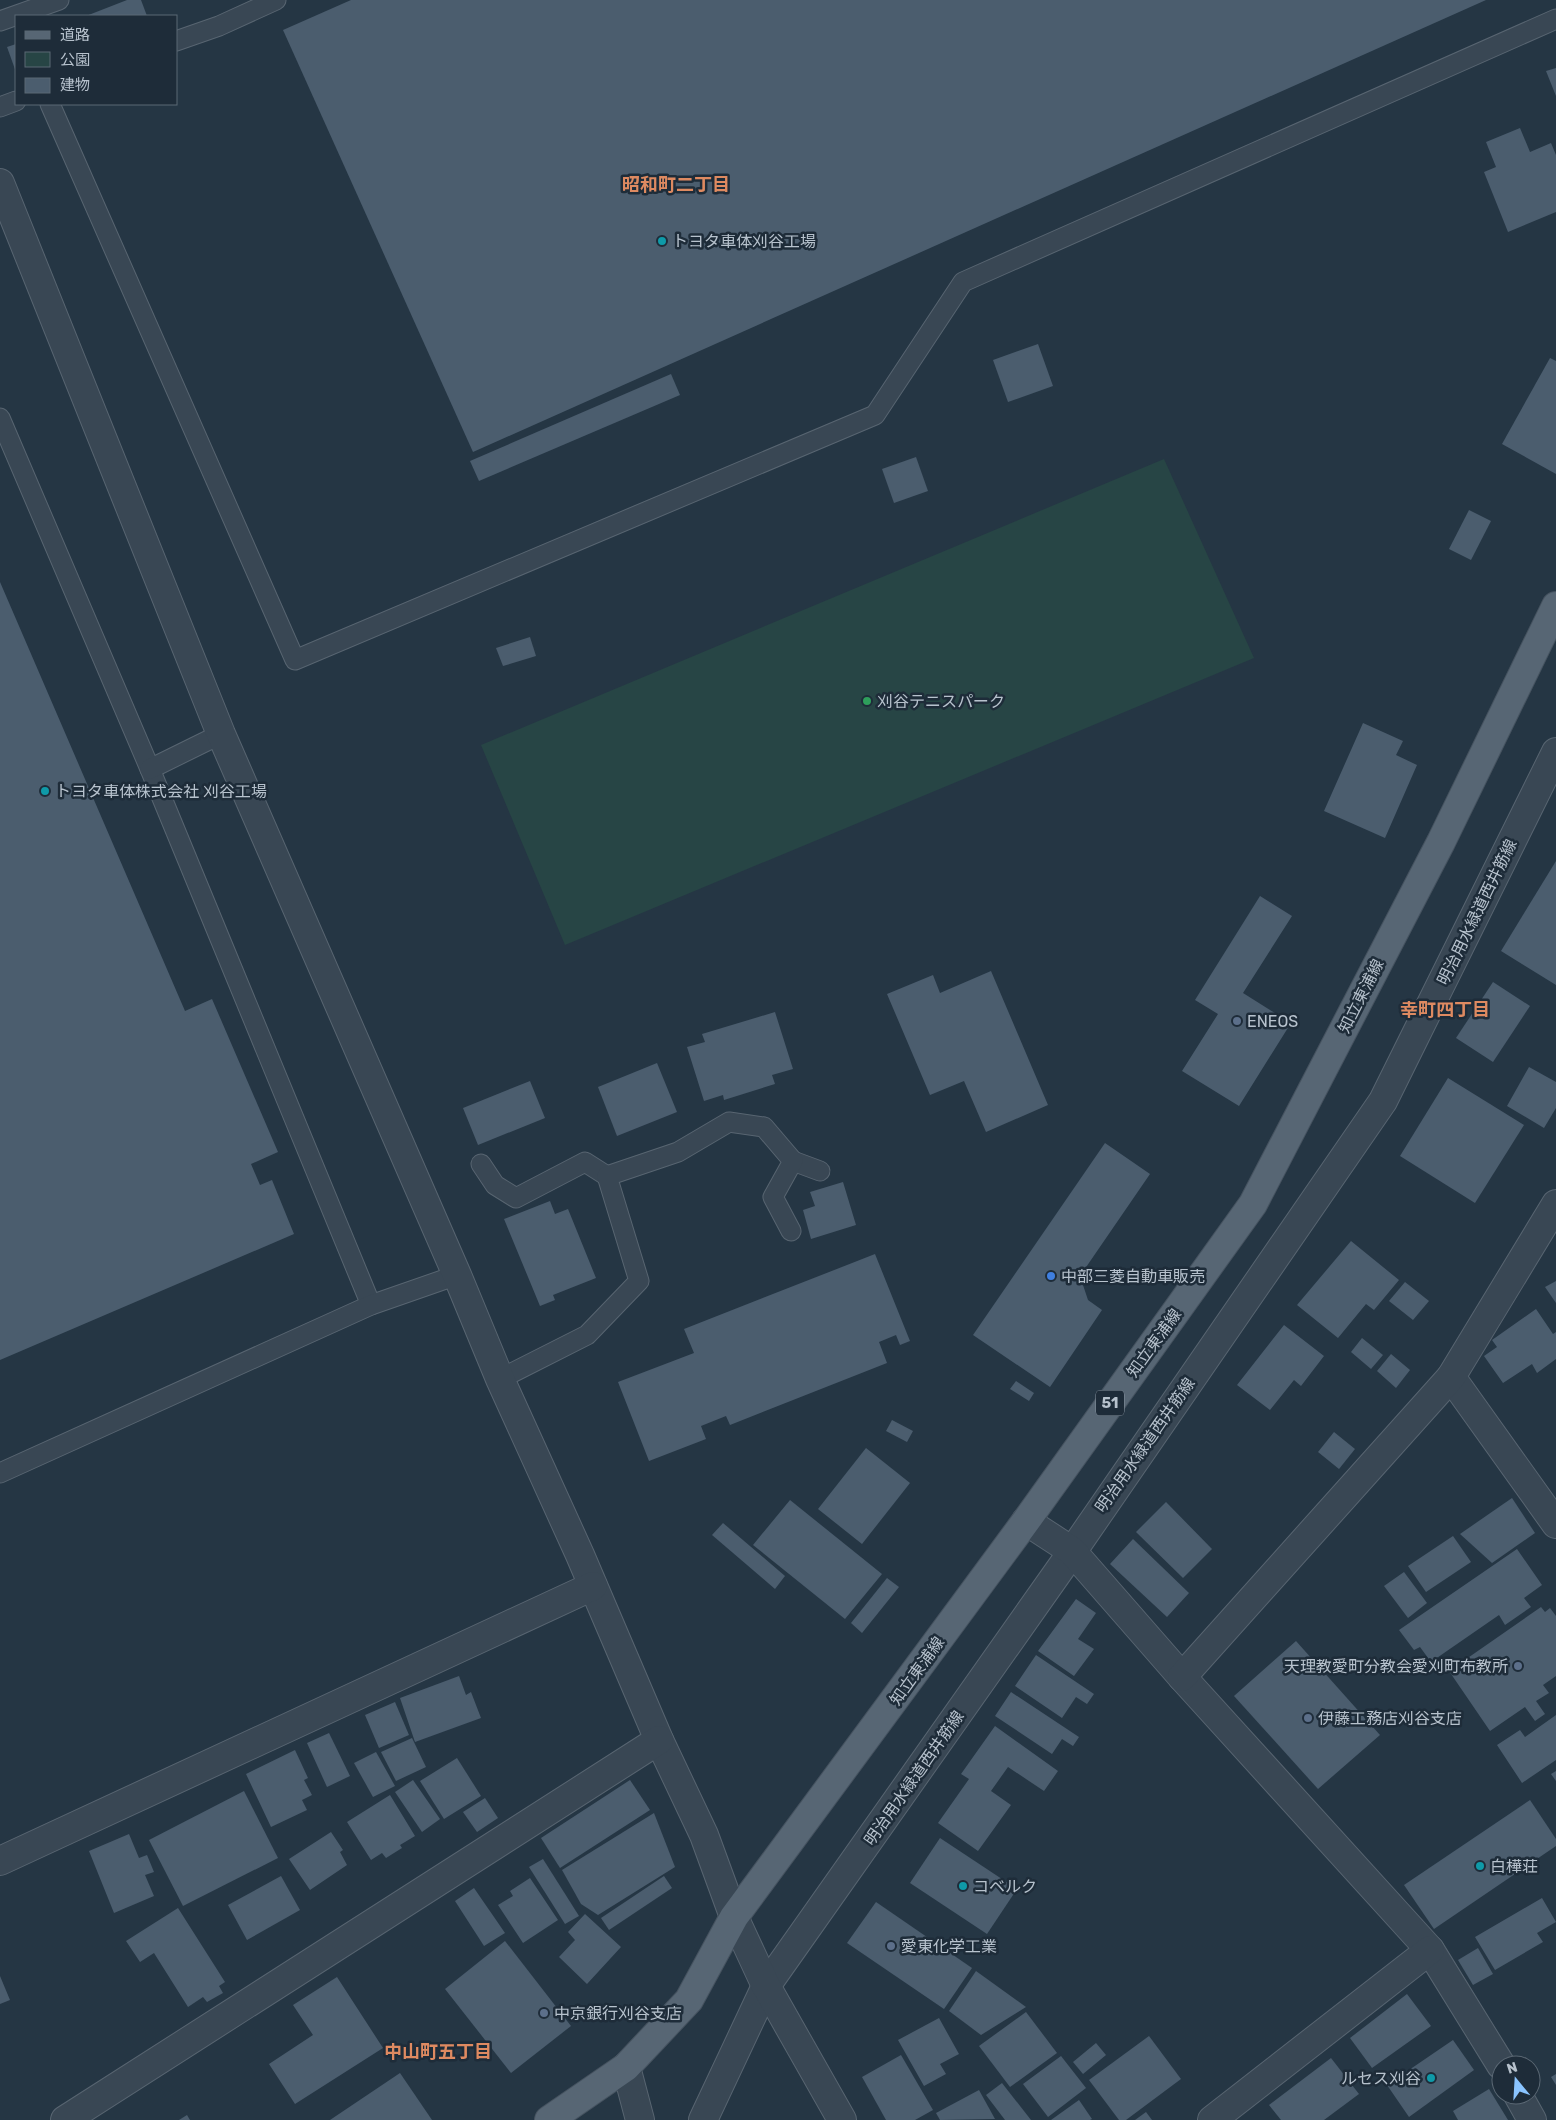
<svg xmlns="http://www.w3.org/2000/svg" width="1556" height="2120" viewBox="0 0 1556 2120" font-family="Rubik,'Noto Sans JP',sans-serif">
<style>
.green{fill:#274545}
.building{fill:#4b5d6e}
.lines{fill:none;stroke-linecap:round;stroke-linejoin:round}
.service-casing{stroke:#586571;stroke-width:21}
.pedestrian-casing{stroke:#586571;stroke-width:30}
.minor-casing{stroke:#586571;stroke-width:30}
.tertiary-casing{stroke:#586571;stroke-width:30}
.primary-casing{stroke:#465360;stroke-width:30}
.service{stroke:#394754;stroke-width:19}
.pedestrian{stroke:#394754;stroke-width:28}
.minor{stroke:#394754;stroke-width:28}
.tertiary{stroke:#394754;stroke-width:28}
.primary{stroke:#576674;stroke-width:28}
.culture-dot{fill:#0f9aa8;stroke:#1e2c39;stroke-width:2}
.leisure-dot{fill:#2e9e5b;stroke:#1e2c39;stroke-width:2}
.service-dot{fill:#5c6f8a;stroke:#1e2c39;stroke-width:2}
.shop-dot{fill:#3f7fe0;stroke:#1e2c39;stroke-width:2}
.labels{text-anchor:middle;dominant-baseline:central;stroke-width:5;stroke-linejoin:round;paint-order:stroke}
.shield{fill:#1e2c39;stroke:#8995a1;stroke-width:1}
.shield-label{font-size:15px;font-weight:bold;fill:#b7c2cd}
.poi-label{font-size:16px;fill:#b7c2cd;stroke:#1e2c39;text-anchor:start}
.street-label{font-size:16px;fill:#b7c2cd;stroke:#1e2c39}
.neighbourhood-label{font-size:18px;font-weight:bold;fill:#de8a61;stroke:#1e2c39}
</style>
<rect width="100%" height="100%" fill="#253644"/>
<polygon class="green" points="1164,459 1254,658 565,945 481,745"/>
<g class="building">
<polygon points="127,0 141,0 147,16 86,16"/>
<polygon points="351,0 1486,0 473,452 283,30"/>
<polygon points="16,44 16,72 7,47"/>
<polygon points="1556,68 1556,96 1546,71"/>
<polygon points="1520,128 1530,152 1551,143 1556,155 1556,212 1508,232 1484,172 1496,167 1486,142"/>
<polygon points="1038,344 1053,386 1008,402 993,360"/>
<polygon points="1550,358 1556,361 1556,474 1502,444"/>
<polygon points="671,374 680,395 479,481 470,461"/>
<polygon points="916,457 928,491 894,503 882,469"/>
<polygon points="1469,510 1491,521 1471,560 1449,549"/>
<polygon points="0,582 185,1011 212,999 278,1152 251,1164 260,1185 272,1180 294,1234 0,1360"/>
<polygon points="530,637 536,656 503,666 496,648"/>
<polygon points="1363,723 1403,741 1396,755 1417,765 1385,838 1324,811"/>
<polygon points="1556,861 1556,985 1501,951"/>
<polygon points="1260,896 1292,916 1243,993 1291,1023 1239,1106 1182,1071 1218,1014 1195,1000"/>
<polygon points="991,971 1048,1105 986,1132 964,1081 930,1095 887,994 933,975 940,993"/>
<polygon points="1493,982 1530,1006 1493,1062 1456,1038"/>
<polygon points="775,1012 793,1069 772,1075 775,1084 724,1100 723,1095 704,1101 687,1047 705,1042 702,1034"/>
<polygon points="657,1063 677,1112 617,1136 598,1087"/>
<polygon points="1529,1067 1556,1082 1556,1108 1544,1128 1507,1106"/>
<polygon points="1448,1078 1524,1125 1475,1203 1400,1156"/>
<polygon points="530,1081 545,1118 478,1145 463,1108"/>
<polygon points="1105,1143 1150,1174 1080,1276 1088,1300 1102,1310 1050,1387 973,1335"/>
<polygon points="843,1182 856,1225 811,1239 803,1210 815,1206 810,1192"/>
<polygon points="550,1201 555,1214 568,1209 596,1278 553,1295 555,1300 540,1306 504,1219"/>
<polygon points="1351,1241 1399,1280 1374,1310 1366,1304 1338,1338 1297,1305"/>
<polygon points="875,1254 910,1341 900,1345 896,1335 879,1342 887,1363 730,1425 726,1416 701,1426 706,1439 649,1461 618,1382 694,1353 684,1329"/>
<polygon points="1556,1281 1556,1303 1545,1287"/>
<polygon points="1405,1282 1429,1301 1413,1320 1389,1301"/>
<polygon points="1536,1309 1553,1334 1556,1332 1556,1359 1537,1373 1532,1364 1503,1383 1484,1356 1497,1347 1492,1340"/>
<polygon points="1284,1325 1324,1356 1301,1386 1294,1380 1270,1410 1237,1385"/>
<polygon points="1362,1338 1383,1355 1371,1369 1351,1352"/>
<polygon points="1391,1354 1410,1370 1396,1388 1377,1371"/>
<polygon points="1016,1381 1034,1393 1029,1401 1010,1389"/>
<polygon points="892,1420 913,1431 907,1442 886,1431"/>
<polygon points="1334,1432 1355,1449 1339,1469 1318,1452"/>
<polygon points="866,1448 910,1483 862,1544 818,1509"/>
<polygon points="1512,1498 1535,1533 1492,1563 1460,1534"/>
<polygon points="790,1500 882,1574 845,1619 753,1545"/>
<polygon points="1166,1502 1212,1549 1183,1578 1136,1532"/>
<polygon points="723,1523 785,1576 775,1589 712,1535"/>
<polygon points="1453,1536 1471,1562 1426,1592 1408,1566"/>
<polygon points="1133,1539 1189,1593 1167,1617 1110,1564"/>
<polygon points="1517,1549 1542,1585 1524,1598 1531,1607 1505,1625 1499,1615 1431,1662 1420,1647 1414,1650 1399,1630"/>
<polygon points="1404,1572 1427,1603 1408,1618 1384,1586"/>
<polygon points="887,1578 899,1587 862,1633 851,1623"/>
<polygon points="1076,1599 1096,1613 1078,1639 1094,1649 1074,1676 1038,1651"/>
<polygon points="1541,1607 1545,1612 1550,1608 1556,1616 1556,1676 1543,1685 1549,1693 1536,1701 1545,1714 1535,1721 1525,1707 1490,1731 1449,1671"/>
<polygon points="1296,1641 1380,1735 1318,1789 1234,1696"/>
<polygon points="1036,1655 1094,1694 1087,1704 1076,1697 1062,1718 1015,1686"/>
<polygon points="459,1676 466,1695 471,1692 481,1718 415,1742 400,1698"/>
<polygon points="1011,1692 1079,1737 1073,1746 1062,1739 1052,1754 995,1716"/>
<polygon points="395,1702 409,1735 379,1748 365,1715"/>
<polygon points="1556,1715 1556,1760 1522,1783 1497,1745 1520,1730 1525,1737"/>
<polygon points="995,1726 1058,1771 1044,1791 1008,1767 991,1791 1011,1805 978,1851 938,1823 969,1779 961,1774"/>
<polygon points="329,1733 350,1776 327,1787 307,1743"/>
<polygon points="412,1738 426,1767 396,1781 381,1752"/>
<polygon points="295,1750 308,1778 304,1780 312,1795 302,1800 307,1810 271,1827 246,1774"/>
<polygon points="376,1752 395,1786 373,1797 354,1763"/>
<polygon points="457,1758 481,1796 444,1819 420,1781"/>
<polygon points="1556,1771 1556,1781 1551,1774"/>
<polygon points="413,1780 440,1819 422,1832 395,1792"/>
<polygon points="630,1780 650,1810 560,1868 541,1838"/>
<polygon points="244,1791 278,1858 183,1906 149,1840"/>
<polygon points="390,1795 415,1836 400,1845 402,1848 386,1858 382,1853 371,1860 347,1822"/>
<polygon points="485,1798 498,1818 477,1832 463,1812"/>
<polygon points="1530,1800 1556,1839 1556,1846 1434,1929 1404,1885"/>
<polygon points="654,1813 675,1867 598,1915 581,1904 562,1870"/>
<polygon points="331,1832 343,1850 340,1852 347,1865 310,1890 289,1859"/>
<polygon points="129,1834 139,1858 147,1855 154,1872 145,1875 154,1896 114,1913 89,1851"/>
<polygon points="940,1838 1017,1889 987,1934 910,1883"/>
<polygon points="543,1859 579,1916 565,1924 529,1867"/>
<polygon points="281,1876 300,1910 247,1940 228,1905"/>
<polygon points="664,1876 672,1888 609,1930 601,1918"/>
<polygon points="530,1878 558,1920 523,1943 498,1905 513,1896 510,1891"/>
<polygon points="474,1888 505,1933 484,1946 455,1901"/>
<polygon points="1542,1898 1556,1922 1537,1933 1543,1942 1495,1970 1475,1937"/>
<polygon points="876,1902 972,1968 944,2009 847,1943"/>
<polygon points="178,1908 225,1982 219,1986 223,1993 207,2002 203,1997 188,2007 154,1953 140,1962 126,1941"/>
<polygon points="585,1914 621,1947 587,1984 559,1957 575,1940 568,1932"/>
<polygon points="505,1941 571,2026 511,2073 445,1989"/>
<polygon points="1478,1948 1493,1974 1473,1985 1458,1960"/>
<polygon points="976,1971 1026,2007 981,2035 949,2011"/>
<polygon points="0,1976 10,2000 0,2004"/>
<polygon points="337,1977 383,2048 295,2104 269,2064 313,2035 293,2005"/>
<polygon points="1407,1994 1431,2026 1372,2068 1350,2038"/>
<polygon points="1026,2012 1057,2053 1010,2087 979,2046"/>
<polygon points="939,2018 959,2054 940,2064 946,2074 924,2086 898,2040"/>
<polygon points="1149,2036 1181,2079 1126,2120 1119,2120 1089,2080"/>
<polygon points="1453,2040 1474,2070 1409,2117 1387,2085"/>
<polygon points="1096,2043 1106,2055 1083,2074 1073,2062"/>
<polygon points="901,2055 933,2110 915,2120 886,2120 862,2077"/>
<polygon points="1061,2056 1086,2088 1048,2117 1023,2084"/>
<polygon points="1331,2058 1359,2094 1324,2120 1281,2120 1269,2105"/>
<polygon points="400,2073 432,2120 330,2120"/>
<polygon points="1556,2074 1556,2085 1551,2077"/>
<polygon points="1002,2083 1031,2120 1005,2120 986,2095"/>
<polygon points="1489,2089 1508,2120 1458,2120 1453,2111"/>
<polygon points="979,2090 995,2119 940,2120 936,2113"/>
<polygon points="1079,2100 1092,2119 1090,2120 1051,2120"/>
<polygon points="1146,2112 1152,2120 1135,2120"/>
<polygon points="187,2115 190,2120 179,2120"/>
</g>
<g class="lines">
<defs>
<g id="service">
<polyline points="0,21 59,0"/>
<polyline points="176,41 219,26 276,0"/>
<polyline points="50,104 295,660 875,415 963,282 1556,19"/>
<polyline points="0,107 16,101"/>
<polyline points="0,418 150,769 371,1305"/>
<polyline points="150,769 221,734"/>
<polyline points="793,1161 820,1171"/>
<polyline points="481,1164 495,1185 516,1198 585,1162 607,1176"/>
<polyline points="500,1379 587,1335 639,1281 607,1176 678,1152 729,1122 764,1127 793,1161 773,1197 791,1231"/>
<polyline points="0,1473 371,1305 457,1275"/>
</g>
<polyline id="pedestrian" points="703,2120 766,1986 1063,1565 1383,1101 1556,752"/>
<g id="minor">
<polyline points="0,183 221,734 457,1275 500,1379 580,1555 659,1740 704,1835 734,1917 766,1986 842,2120"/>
<polyline points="1451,1377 1556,1524"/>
<polyline points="1026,1521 1072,1551 1182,1677 1430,1950 1501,2065"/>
<polyline points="1182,1677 1451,1377 1556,1204"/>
<polyline points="0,1861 593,1586"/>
<polyline points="1518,2095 1532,2120"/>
<polyline points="65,2120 659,1740"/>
<polyline points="1212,2120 1430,1950"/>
</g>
<polyline id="tertiary" points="626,2067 640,2120"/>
<polyline id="primary" points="549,2120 626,2067 689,2000 734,1917 1026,1521 1253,1204 1441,842 1556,606"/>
</defs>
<use href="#service" class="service-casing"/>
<use href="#pedestrian" class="pedestrian-casing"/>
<use href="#minor" class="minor-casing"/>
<use href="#tertiary" class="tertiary-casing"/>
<use href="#primary" class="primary-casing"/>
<use href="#service" class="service"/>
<use href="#pedestrian" class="pedestrian"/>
<use href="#minor" class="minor"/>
<use href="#tertiary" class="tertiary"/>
<use href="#primary" class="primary"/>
</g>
<g class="culture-dot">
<circle cx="662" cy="241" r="5"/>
<circle cx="45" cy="791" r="5"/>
<circle cx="1480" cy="1866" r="5"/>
<circle cx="963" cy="1886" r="5"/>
<circle cx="1431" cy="2078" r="5"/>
</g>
<circle class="leisure-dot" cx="867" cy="701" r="5"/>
<g class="service-dot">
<circle cx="1237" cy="1021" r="5"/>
<circle cx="1518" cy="1666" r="5"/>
<circle cx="1308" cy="1718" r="5"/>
<circle cx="891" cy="1946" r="5"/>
<circle cx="544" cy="2013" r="5"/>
</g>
<circle class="shop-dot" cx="1051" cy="1276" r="5"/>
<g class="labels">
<rect class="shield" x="1096" y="1390.5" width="28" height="25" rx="4"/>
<g class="shield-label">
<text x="1110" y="1403">51</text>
</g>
<g class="poi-label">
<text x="672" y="241">トヨタ車体刈谷工場</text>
<text x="877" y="701">刈谷テニスパーク</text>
<text x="55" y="791">トヨタ車体株式会社 刈谷工場</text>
<text x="1247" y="1021">ENEOS</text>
<text x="1061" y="1276">中部三菱自動車販売</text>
<text x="1508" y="1666" text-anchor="end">天理教愛町分教会愛刈町布教所</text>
<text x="1318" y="1718">伊藤工務店刈谷支店</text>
<text x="1490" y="1866">白樺荘</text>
<text x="973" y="1886">コベルク</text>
<text x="901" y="1946">愛東化学工業</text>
<text x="554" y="2013">中京銀行刈谷支店</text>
<text x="1421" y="2078" text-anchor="end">ルセス刈谷</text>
</g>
<g class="street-label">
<text transform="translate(1477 912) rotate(-64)">明治用水緑道西井筋線</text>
<text transform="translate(1361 996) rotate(-63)">知立東浦線</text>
<text transform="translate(1154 1343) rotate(-54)">知立東浦線</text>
<text transform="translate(1145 1445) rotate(-55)">明治用水緑道西井筋線</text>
<text transform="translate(917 1671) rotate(-54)">知立東浦線</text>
<text transform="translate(914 1778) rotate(-55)">明治用水緑道西井筋線</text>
</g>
<g class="neighbourhood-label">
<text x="676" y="185">昭和町二丁目</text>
<text x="1445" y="1010">幸町四丁目</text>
<text x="438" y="2052">中山町五丁目</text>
</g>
</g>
<rect x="15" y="15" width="162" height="90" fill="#1e2c39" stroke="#5b6874"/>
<rect x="25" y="31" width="25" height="8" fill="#576674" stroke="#5b6874"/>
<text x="60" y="40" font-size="15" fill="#b7c2cd">道路</text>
<rect x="25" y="52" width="25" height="15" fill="#274545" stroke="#5b6874"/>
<text x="60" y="65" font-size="15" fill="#b7c2cd">公園</text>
<rect x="25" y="78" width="25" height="15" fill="#4b5d6e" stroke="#5b6874"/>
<text x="60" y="90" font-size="15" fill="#b7c2cd">建物</text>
<g transform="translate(1516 2080) rotate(342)"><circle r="24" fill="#1e2c39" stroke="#5b6874"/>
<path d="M0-4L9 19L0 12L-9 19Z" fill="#8ac4ff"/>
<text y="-8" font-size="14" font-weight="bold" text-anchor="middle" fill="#b7c2cd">N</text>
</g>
</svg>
